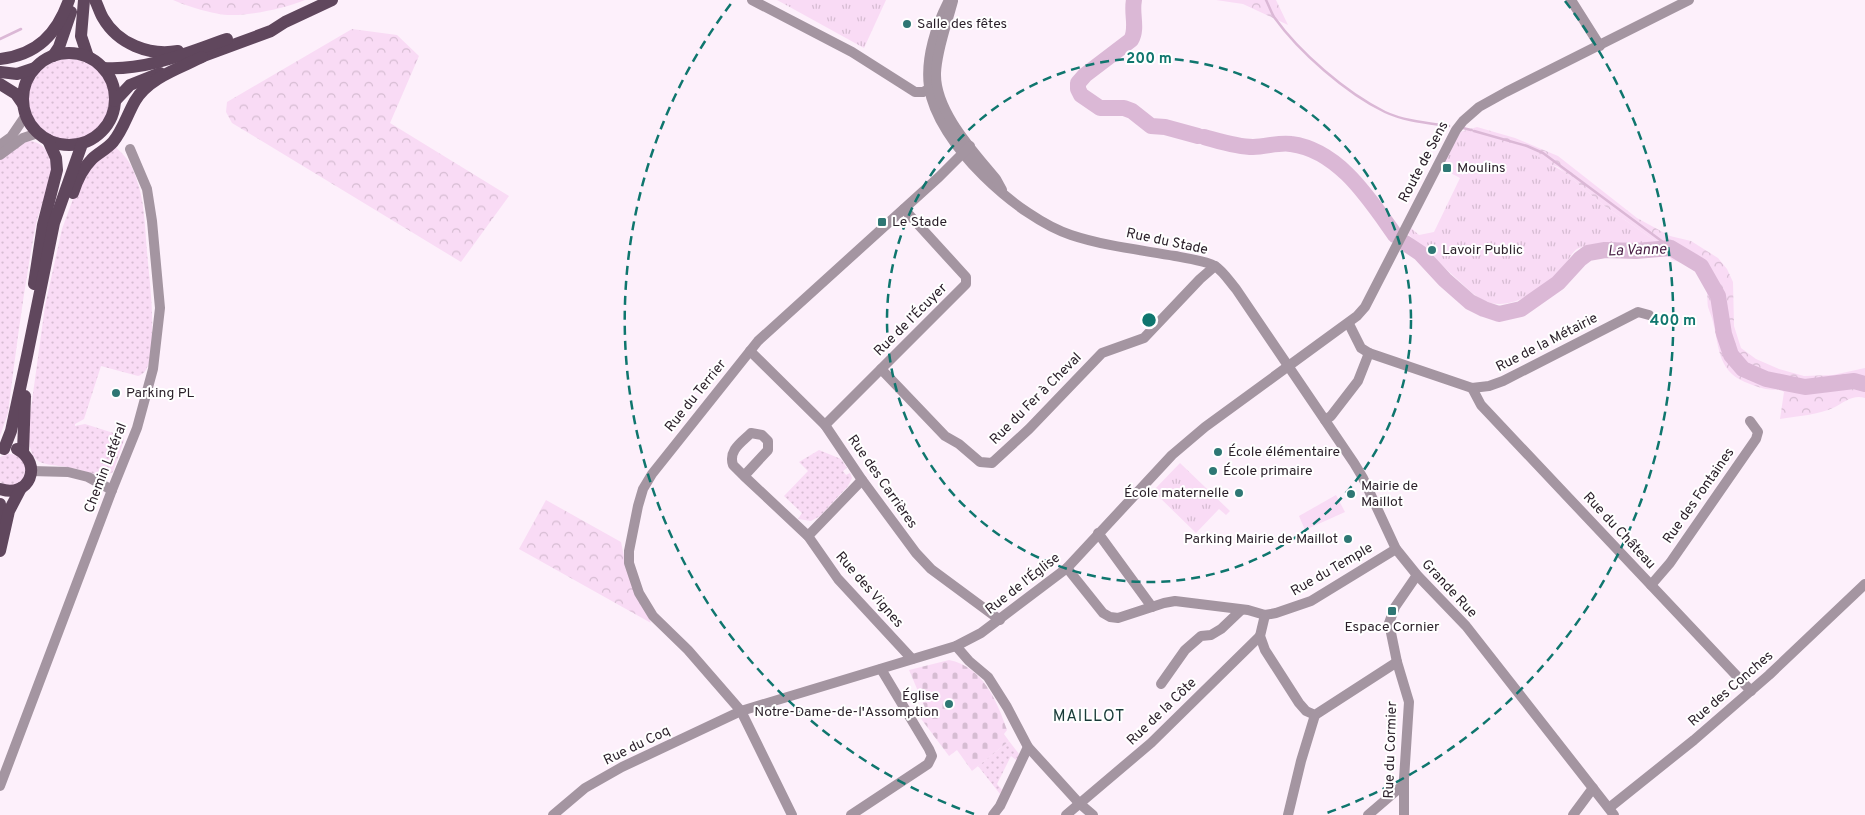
<svg xmlns="http://www.w3.org/2000/svg" width="1865" height="815" viewBox="0 0 1865 815" font-family="Overpass,sans-serif">
<style>
.grass{fill:url(#grass-dots)}
.forest{fill:url(#forest-crowns)}
.cemetery{fill:url(#cemetery-stones)}
.park{fill:url(#park-tufts)}
.garden{fill:#f9dbf5}
.lines{fill:none;stroke-linecap:round;stroke-linejoin:round}
.stream{stroke:#dbb8d6;stroke-width:2.5}
.river{stroke:#dbb8d6;stroke-width:16}
.minor{stroke:#a495a1;stroke-width:10}
.major{stroke:#60475d;stroke-width:12}
.ring{fill:none;stroke:#0f766e;stroke-width:2.5;stroke-dasharray:9 6}
.poi-dot{fill:#2e7774;stroke:#fff;stroke-width:2}
.labels{text-anchor:middle;dominant-baseline:central;stroke-width:4;stroke-linejoin:round;paint-order:stroke}
.poi-label{font-size:14px;fill:#2a1f29;stroke:#fff;text-anchor:start}
.street-label{font-size:14px;fill:#2a1f29;stroke:#fff}
.water-label{font-size:15px;font-style:italic;fill:#481d44;stroke:#fff}
.quarter-label{font-size:16px;letter-spacing:1px;fill:#193b39;stroke:#fff}
.centre{fill:#0f766e;stroke:#fff;stroke-width:2.5}
.ring-label{font-size:15px;text-anchor:middle;font-weight:bold;fill:#0f766e;stroke:#fff;stroke-width:4;stroke-linejoin:round;paint-order:stroke}
</style>
<defs>
<pattern id="grass-dots" width="8" height="8" patternUnits="userSpaceOnUse" patternTransform="scale(1.25)"><rect width="8" height="8" fill="#f9dbf5"/><path d="M2 2h.1M6 6h.1" fill="none" stroke="#d6bcd2" stroke-width="1.8" stroke-linecap="round"/></pattern>
<pattern id="forest-crowns" width="20" height="18" patternUnits="userSpaceOnUse" patternTransform="scale(1.25)"><rect width="20" height="18" fill="#f9dbf5"/><path d="M2 6a3 3 0 1 1 6 0M12 15a3 3 0 1 1 6 0" fill="none" stroke="#d6bcd2"/></pattern>
<pattern id="cemetery-stones" width="16" height="16" patternUnits="userSpaceOnUse" patternTransform="scale(1.25)"><rect width="16" height="16" fill="#f9dbf5"/><path d="M2 7V4a2 2 0 0 1 4 0v3zM10 15v-3a2 2 0 0 1 4 0v3z" fill="#d6bcd2"/></pattern>
<pattern id="park-tufts" width="24" height="20" patternUnits="userSpaceOnUse" patternTransform="scale(1.25)"><rect width="24" height="20" fill="#f9dbf5"/><path d="M3 7l-1-3M5 7V3M7 7l1-3M15 17l-1-3M17 17v-4M19 17l1-3" fill="none" stroke="#d6bcd2"/></pattern>
</defs>
<rect width="100%" height="100%" fill="#fdf0fb"/>
<g class="grass">
<circle cx="69" cy="100" r="41"/>
<path d="M30,141C46,143 52,157 51,172C50,189 40,206 36,224C24,286 16,350 8,413L0,436V157L24,142Z"/>
<path d="M114,146C129,158 134,169 139,187C145,208 145,231 147,252C150,286 156,328 149,362C147,370 144,374 138,376L101,366L84,419L75,424V426L85,424L123,436L124,440L113,472L103,477C92,474 83,470 72,468C41,462 30,469 28,430L45,306L62,229L73,199L87,170Z"/>
<polygon points="819,450 841,459 847,468 843,471 846,475 850,473 852,478 848,486 820,516 811,521 798,519 802,513 784,496 808,471 799,462"/>
<path d="M7,454C38,453 25,498 0,482V457Z"/>
<polygon points="1009,741 1019,754 1020,763 1011,756 997,784 1002,790 1000,794 978,766"/>
</g>
<g class="forest">
<path d="M173,0H305C286,8 253,15 233,15C218,16 186,6 173,0Z"/>
<polygon points="1216,0 1276,0 1288,25 1243,4"/>
<polygon points="352,29 397,35 419,56 390,123 509,196 461,262 232,123 226,112 227,102"/>
<path d="M1477,127L1515,138L1558,156L1637,218L1670,236L1691,241L1718,258L1727,269L1733,282L1734,326L1741,348L1756,359L1779,369L1804,376L1833,375L1865,368V398C1854,394 1844,402 1835,407C1819,415 1797,416 1780,419L1784,392L1780,389C1769,391 1761,388 1750,384C1718,373 1720,351 1713,322C1712,317 1710,313 1708,307C1707,301 1708,294 1706,288C1700,273 1688,263 1672,260L1660,244L1603,205L1558,167L1460,132Z"/>
<polygon points="546,500 621,542 626,566 651,623 519,549"/>
</g>
<path class="cemetery" d="M949,660C983,667 997,701 1007,730L1004,734L1009,741L972,771L957,750L949,756L919,716L926,710L909,670Z"/>
<g class="park">
<polygon points="777,0 886,0 864,48"/>
<path d="M1460,132L1509,144L1530,152L1564,172L1603,205L1660,244C1640,244 1596,240 1579,248C1571,251 1568,263 1562,269C1547,286 1516,309 1491,303C1484,301 1477,297 1471,292L1408,234L1411,228L1419,235L1434,232L1460,178L1441,168Z"/>
<polygon points="1180,463 1230,511 1226,515 1219,509 1196,533 1153,491"/>
</g>
<polygon class="garden" points="1336,495 1345,512 1305,530 1299,516"/>
<g class="lines">
<g class="stream">
<path d="M1266,0C1269,6 1271,12 1274,17C1299,52 1346,93 1385,112C1404,121 1428,123 1449,126"/>
<polyline points="0,39 21,29"/>
<polyline points="1463,128 1471,130"/>
<polyline points="1474,131 1527,146 1543,153 1671,248"/>
</g>
<g class="river">
<path d="M1134,0C1131,14 1138,28 1131,40L1085,75L1078,83V89L1081,95L1100,108H1124L1132,111L1151,126L1165,127L1198,136"/>
<path d="M1204,137C1219,141 1237,147 1253,147C1266,147 1279,142 1291,144C1339,150 1370,200 1395,235"/>
<polyline points="1405,243 1420,253 1445,280 1470,302 1484,309 1499,314 1521,309 1558,283 1580,259 1588,253 1605,250 1636,251 1671,248 1701,266 1718,296 1724,334 1731,355 1743,369 1766,379 1805,387 1854,381 1865,384"/>
</g>
<g class="minor">
<polyline points="752,0 852,52 915,92 923,92 929,89"/>
<path d="M949,0C936,25 925,58 929,87C937,144 1019,218 1071,235C1104,246 1141,250 1175,256C1186,258 1206,261 1215,266C1223,271 1230,282 1236,289L1354,463L1363,478L1396,549L1417,575L1466,626L1614,815"/>
<polyline points="1571,0 1600,46"/>
<path d="M953,1C947,24 937,49 936,73C935,111 973,151 996,179L1002,190"/>
<polyline points="0,145 11,137 26,115"/>
<polyline points="0,155 23,138 38,133"/>
<polyline points="1349,324 1361,348 1369,353 1472,388 1489,386 1503,381 1638,312 1649,315"/>
<polyline points="750,351 825,425 862,480 916,553 931,569 1000,620"/>
<polyline points="881,369 945,436 959,444 980,462 992,463 1029,429 1102,353 1144,338 1200,279 1215,266"/>
<polyline points="1472,388 1481,405 1751,691"/>
<polyline points="1325,420 1331,416 1358,381 1369,353"/>
<polyline points="825,425 966,284 966,277 904,209"/>
<polyline points="31,471 68,472 88,477 112,490"/>
<path d="M744,476L733,465C728,450 742,442 751,433L762,435L768,441V450L744,476L808,536L838,579L912,659"/>
<polyline points="1098,533 1152,607"/>
<polyline points="808,536 862,480"/>
<polyline points="1067,568 1103,613 1110,617 1118,618 1164,603 1175,601 1248,610 1265,615 1276,613 1311,601 1396,549"/>
<polyline points="1651,585 1670,563 1756,439 1758,432 1750,421"/>
<polyline points="1265,615 1260,636 1265,650 1299,703 1306,711 1315,715 1397,662"/>
<polyline points="956,646 969,661 988,677 1007,707 1028,747 1079,803 1093,815"/>
<polyline points="1161,684 1185,650 1201,636 1211,635 1221,629 1241,610"/>
<polyline points="0,786 112,490 137,428 153,369 160,308 152,221 147,189 130,149"/>
<polyline points="1609,808 1694,740 1769,675 1865,584"/>
<polyline points="553,815 585,788 622,767 741,711 956,646 981,633 1067,568 1172,455 1205,427 1357,316 1365,307 1456,130 1463,121 1479,107 1506,92 1689,0"/>
<polyline points="792,815 741,711 688,650 653,616 639,593 629,563 629,551 638,506 643,489 652,474 758,341 939,177 970,146"/>
<polyline points="851,815 928,764 932,756 929,749 881,669"/>
<polyline points="993,815 1000,806 1028,747"/>
<polyline points="1066,815 1151,743 1260,636"/>
<polyline points="1288,815 1301,761 1315,715"/>
<polyline points="1368,815 1403,785"/>
<polyline points="1404,815 1404,779 1409,702 1397,662 1389,623 1395,607 1417,575"/>
<polyline points="1573,815 1593,788"/>
</g>
<g class="major">
<polyline points="84,0 81,36 88,57"/>
<path d="M95,0C98,6 100,13 103,18C118,44 149,56 178,51"/>
<circle cx="69" cy="99" r="46"/>
<polyline points="53,56 59,47 71,12"/>
<path d="M0,59C37,55 57,34 69,0"/>
<polyline points="195,59 271,31 285,22 332,0"/>
<path d="M103,68C147,71 186,53 227,39"/>
<polyline points="0,72 17,74 35,68"/>
<polyline points="0,84 16,94 23,104"/>
<polyline points="115,101 130,85 160,73"/>
<path d="M73,193C77,180 82,169 92,159C98,153 107,149 113,142C123,130 127,115 135,101C148,78 180,68 202,57"/>
<polyline points="34,284 43,225 57,170 56,158 48,140"/>
<polyline points="4,449 11,431 27,356 54,223 82,144"/>
<polyline points="23,452 25,396"/>
<path d="M0,489C29,499 44,464 17,449"/>
<polyline points="0,504 2,525"/>
<polyline points="0,551 9,511 21,488"/>
</g>
</g>
<g class="ring">
<circle cx="1149" cy="320" r="262"/>
<path d="M974 814A524 524 0 0 1 733 1M1565 1A524 524 0 0 1 1324 814"/>
</g>
<g class="poi-dot">
<circle cx="907" cy="24" r="5"/>
<rect x="1442" y="163" width="10" height="10" rx="2.5"/>
<rect x="877" y="217" width="10" height="10" rx="2.5"/>
<circle cx="1432" cy="250" r="5"/>
<circle cx="116" cy="393" r="5"/>
<circle cx="1218" cy="452" r="5"/>
<circle cx="1213" cy="471" r="5"/>
<circle cx="1239" cy="493" r="5"/>
<circle cx="1351" cy="494" r="5"/>
<circle cx="1348" cy="539" r="5"/>
<rect x="1387" y="606" width="10" height="10" rx="2.5"/>
<circle cx="949" cy="704" r="5"/>
</g>
<g class="labels">
<g class="poi-label">
<text x="917" y="24">Salle des fêtes</text>
<text x="1457" y="168">Moulins</text>
<text x="892" y="222">Le Stade</text>
<text x="1442" y="250">Lavoir Public</text>
<text x="126" y="393">Parking PL</text>
<text x="1228" y="452">École élémentaire</text>
<text x="1223" y="471">École primaire</text>
<text x="1361" y="486">Mairie de<tspan x="1361" dy="16">Maillot</tspan></text>
<text x="1229" y="493" text-anchor="end">École maternelle</text>
<text x="1338" y="539" text-anchor="end">Parking Mairie de Maillot</text>
<text x="1392" y="627" text-anchor="middle">Espace Cornier</text>
<text x="939" y="696" text-anchor="end">Église<tspan x="939" dy="16">Notre-Dame-de-l'Assomption</tspan></text>
</g>
<g class="street-label">
<text transform="translate(1424 162) rotate(-62)">Route de Sens</text>
<text transform="translate(1167 242) rotate(12)">Rue du Stade</text>
<text transform="translate(911 320) rotate(-45)">Rue de l’Écuyer</text>
<text transform="translate(1547 343) rotate(-27)">Rue de la Métairie</text>
<text transform="translate(696 396) rotate(-51)">Rue du Terrier</text>
<text transform="translate(1036 399) rotate(-45)">Rue du Fer à Cheval</text>
<text transform="translate(106 468) rotate(-69)">Chemin Latéral</text>
<text transform="translate(882 482) rotate(55)">Rue des Carrières</text>
<text transform="translate(1699 496) rotate(-55)">Rue des Fontaines</text>
<text transform="translate(1619 531) rotate(47)">Rue du Château</text>
<text transform="translate(1332 570) rotate(-30)">Rue du Temple</text>
<text transform="translate(1023 584) rotate(-38)">Rue de l'Église</text>
<text transform="translate(1449 589) rotate(47)">Grande Rue</text>
<text transform="translate(869 590) rotate(49)">Rue des Vignes</text>
<text transform="translate(1731 689) rotate(-41)">Rue des Conches</text>
<text transform="translate(1162 712) rotate(-44)">Rue de la Côte</text>
<text transform="translate(637 746) rotate(-26)">Rue du Coq</text>
<text transform="translate(1391 750) rotate(-88)">Rue du Cormier</text>
</g>
<g class="water-label">
<text transform="translate(1637 251) rotate(-2)">La Vanne</text>
</g>
<g class="quarter-label">
<text x="1089" y="717">MAILLOT</text>
</g>
</g>
<circle cx="1149" cy="320" r="8" class="centre"/>
<g class="ring-label">
<text x="1149" y="63">200 m</text>
<text x="1673" y="325">400 m</text>
</g>
</svg>
